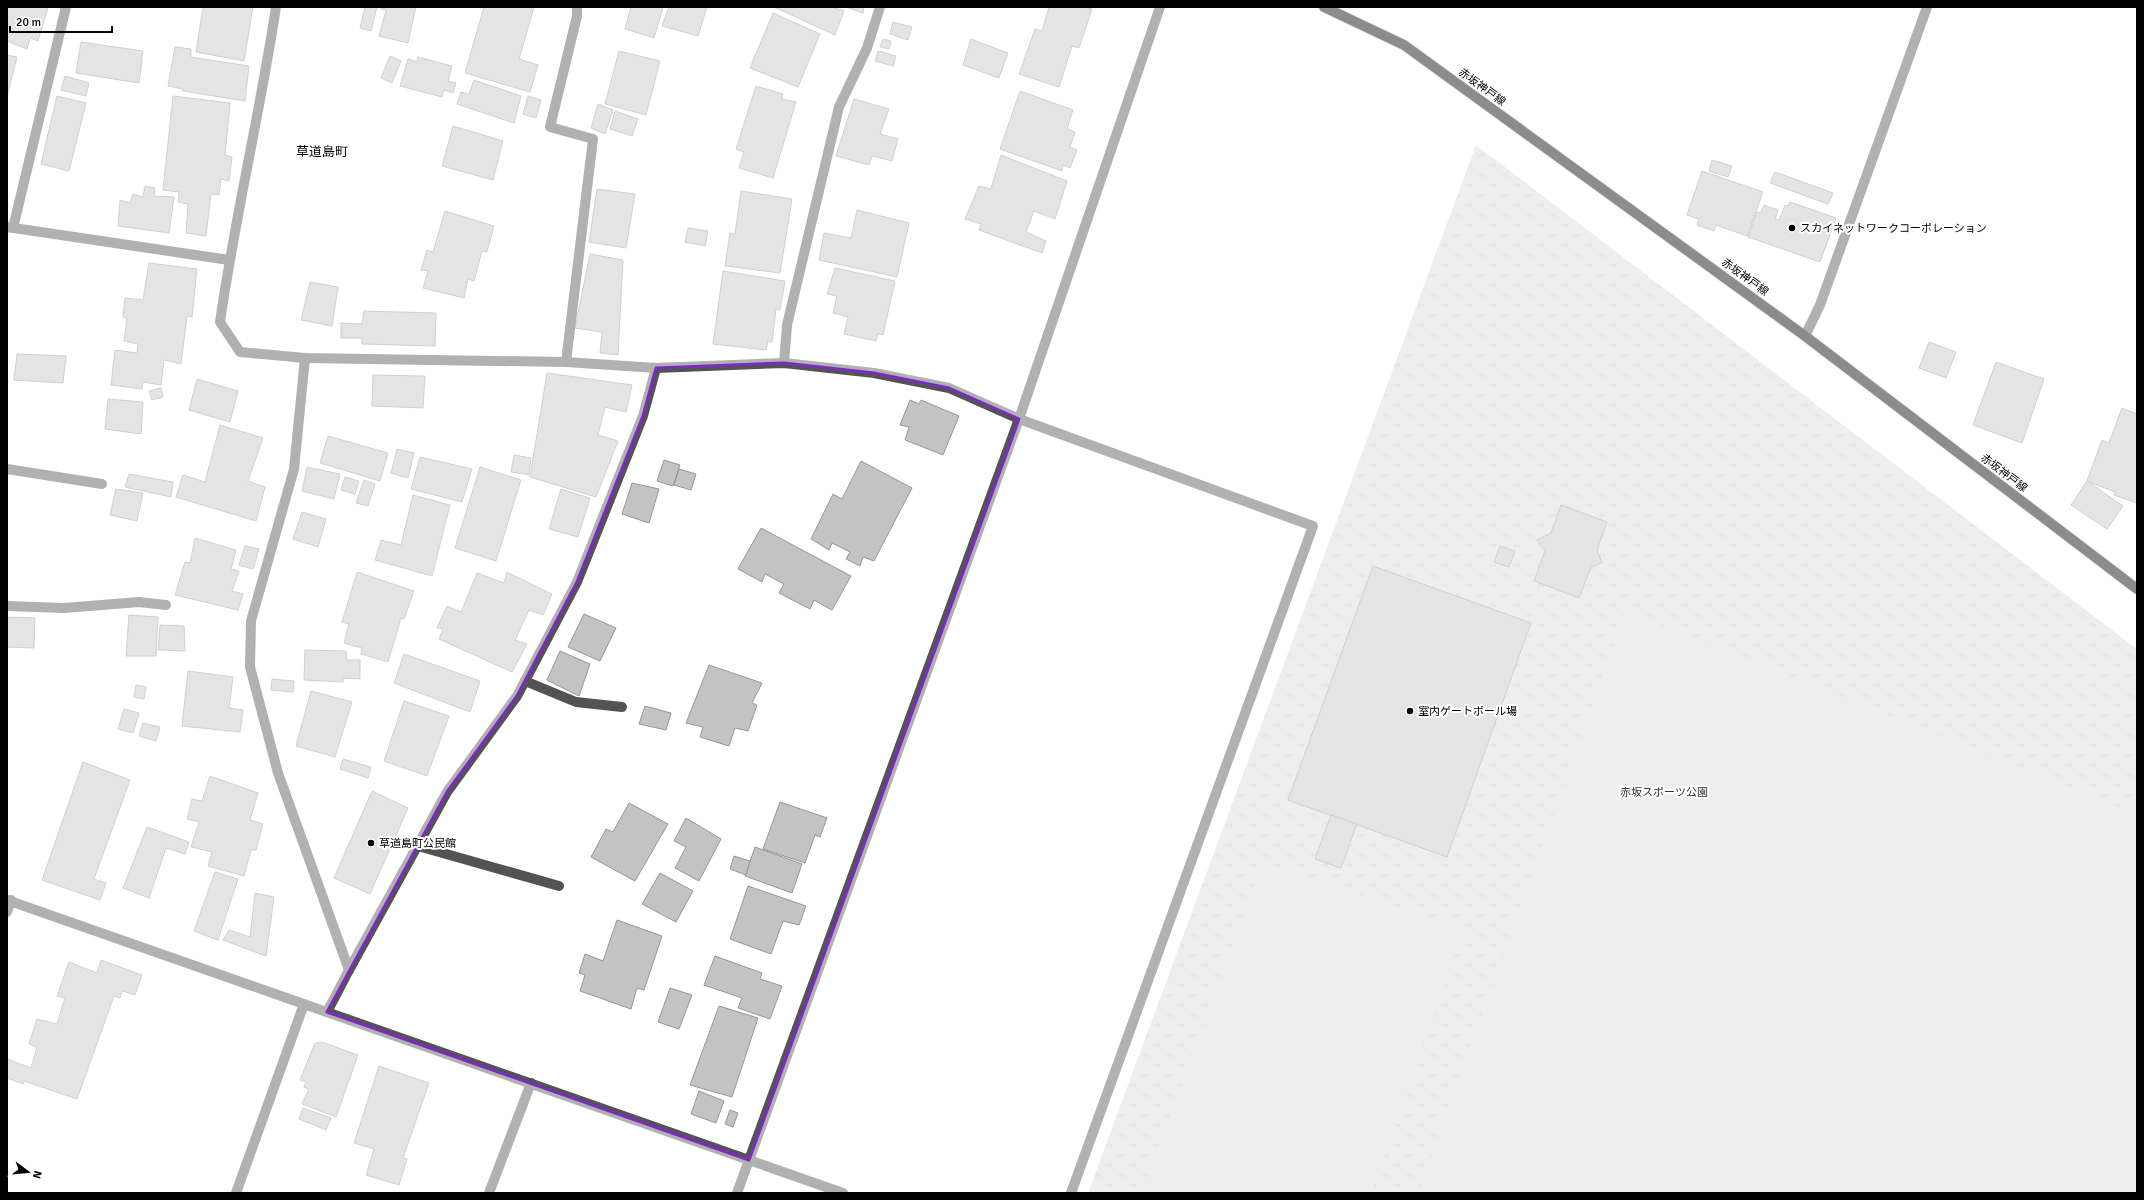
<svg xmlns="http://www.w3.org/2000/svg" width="2144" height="1200" viewBox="0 0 2144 1200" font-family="Signika,'Noto Sans JP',sans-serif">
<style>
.grass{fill:url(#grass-tufts)}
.pitch{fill:#dadada}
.building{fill:#c3c3c3;stroke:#979797}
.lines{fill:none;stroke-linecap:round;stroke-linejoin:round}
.major-casing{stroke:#dbdbdb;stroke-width:12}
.minor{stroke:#535353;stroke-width:10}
.major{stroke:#000;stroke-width:10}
.marked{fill:none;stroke:#7b2cbf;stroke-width:3;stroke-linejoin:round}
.poi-dot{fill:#000;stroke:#fff;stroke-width:1.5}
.labels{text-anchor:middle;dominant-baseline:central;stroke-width:4;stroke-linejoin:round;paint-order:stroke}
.street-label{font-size:11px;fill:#000;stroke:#fff}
.poi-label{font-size:11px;fill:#000;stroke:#fff;text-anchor:start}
.park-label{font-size:11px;fill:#313131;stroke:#fff}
.quarter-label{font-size:13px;fill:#000;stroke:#fff}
</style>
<defs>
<pattern id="grass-tufts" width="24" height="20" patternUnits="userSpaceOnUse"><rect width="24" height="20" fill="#dadada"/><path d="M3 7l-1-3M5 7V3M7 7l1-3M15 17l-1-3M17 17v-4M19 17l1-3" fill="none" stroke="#b9b9b9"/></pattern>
</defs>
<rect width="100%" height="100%" fill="#fff"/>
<polygon class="grass" points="1476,145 2137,649 2137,1193 1088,1193"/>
<g class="pitch">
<polygon points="1626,611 2137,814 2137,1193 1418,1193"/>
<polygon points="1263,863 1463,929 1372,1193 1142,1193"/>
</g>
<g class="building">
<polygon points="7,7 48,7 38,41 30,38 27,49 7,41"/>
<polygon points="203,7 253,7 244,61 196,52"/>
<polygon points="365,7 377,7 371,31 360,28"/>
<polygon points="381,7 416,7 408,43 379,36 386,10 381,9"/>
<polygon points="484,7 534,7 519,59 538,65 530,92 465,73"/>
<polygon points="631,7 663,7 654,38 625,29"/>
<polygon points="669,7 707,7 698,36 662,26"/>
<polygon points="774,7 832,7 844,11 835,35"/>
<polygon points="846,7 864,7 863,13"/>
<polygon points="1049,7 1085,7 1092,9 1079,48 1072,46 1059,87 1019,74 1035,29 1042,31"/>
<polygon points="773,13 820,34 798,87 750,68"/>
<polygon points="893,22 912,27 908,40 890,34"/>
<polygon points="883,39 891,41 889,49 880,47"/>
<polygon points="971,39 1008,53 999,78 963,65"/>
<polygon points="81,42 143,51 139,83 76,73"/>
<polygon points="175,47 191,49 191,57 249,66 245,101 183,91 183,89 168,86"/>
<polygon points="619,51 660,61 646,115 605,104"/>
<polygon points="878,51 896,56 893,66 875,61"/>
<polygon points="7,55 17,57 7,97"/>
<polygon points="390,56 401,61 392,83 381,78"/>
<polygon points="418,57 452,66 448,81 456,83 453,93 444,90 442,97 400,86 408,59 417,62"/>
<polygon points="65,76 89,83 86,96 61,90"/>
<polygon points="474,80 521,96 514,123 457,104 461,92 469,94"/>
<polygon points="756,86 783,94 782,99 796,102 773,178 739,168 744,152 736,149"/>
<polygon points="1020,91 1073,110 1067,129 1075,132 1070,147 1077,150 1070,168 1063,165 1062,171 1000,149"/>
<polygon points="57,96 86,103 69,171 41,164"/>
<polygon points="173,96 230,103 225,155 232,157 229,181 221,179 219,195 211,194 206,236 186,233 188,204 178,202 179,192 163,190"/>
<polygon points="528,96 541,100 536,118 523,114"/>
<polygon points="854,99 889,109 880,134 898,139 892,161 872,156 869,165 836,156"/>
<polygon points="598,104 613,110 605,134 591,128"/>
<polygon points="615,111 638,119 632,136 610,129"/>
<polygon points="453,126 503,141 493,180 442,166"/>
<polygon points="1001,155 1067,181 1055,219 1034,211 1026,232 1046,241 1042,253 979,230 981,224 965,219 979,186 991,189"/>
<polygon points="1712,160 1732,166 1728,177 1709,171"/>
<polygon points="1702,171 1763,192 1747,236 1716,225 1714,231 1697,225 1699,219 1687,215"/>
<polygon points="1775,172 1833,193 1828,204 1770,183"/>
<polygon points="145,186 155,188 154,196 174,197 169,233 118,226 120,200 130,203 133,194 143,197"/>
<polygon points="597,189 635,194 626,248 589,242"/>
<polygon points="741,191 792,199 780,273 725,266 730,233 735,234"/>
<polygon points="1790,202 1836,218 1820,262 1748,237 1757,212 1761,213 1764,205 1778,210 1775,219 1779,220 1785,205 1788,206"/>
<polygon points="857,210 909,223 897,277 819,260 824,233 851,238"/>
<polygon points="445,211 494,226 487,252 482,251 474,281 468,279 464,298 423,288 428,271 421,270 427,250 433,252"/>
<polygon points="688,228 708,231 705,246 685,242"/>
<polygon points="590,254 623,260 618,355 600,353 602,332 575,328"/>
<polygon points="149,263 197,269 192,317 187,316 181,364 164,360 161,385 143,382 142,389 111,385 115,350 137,353 138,344 124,341 127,318 123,317 125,298 143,300"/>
<polygon points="835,268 895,281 883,335 878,334 876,341 844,334 848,317 833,313 837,296 827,294"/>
<polygon points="723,271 785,281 780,310 776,309 772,342 768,341 766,350 713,344"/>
<polygon points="310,282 338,287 332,326 301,320"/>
<polygon points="364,311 436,313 435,346 362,344 362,338 341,338 341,323 362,324"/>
<polygon points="1929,342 1956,352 1946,378 1919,368"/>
<polygon points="17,354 66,356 63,383 14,380"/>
<polygon points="1996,362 2044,379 2022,443 1973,425"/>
<polygon points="547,373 632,385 626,412 605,407 598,435 618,441 596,497 530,477"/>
<polygon points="373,375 425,376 423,408 372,406"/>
<polygon points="197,379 238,391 230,422 189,410"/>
<polygon points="161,388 163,397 152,400 149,391"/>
<polygon points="108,399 143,402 141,434 105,429"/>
<polygon points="910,400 919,404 921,400 959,416 943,455 905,440 909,427 900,425"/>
<polygon points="2122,408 2137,414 2137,503 2114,495 2115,492 2087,481 2102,440 2109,443"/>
<polygon points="220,425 263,438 248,481 265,487 256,521 176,497 183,475 205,482"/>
<polygon points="328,436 388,453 380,481 320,463"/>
<polygon points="397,449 414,453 408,478 391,473"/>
<polygon points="514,455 531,458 529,475 511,472"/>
<polygon points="420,457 472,469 462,502 411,489"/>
<polygon points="664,460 680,465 673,486 657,481"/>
<polygon points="861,461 912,488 874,561 863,557 860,566 846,559 850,552 832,543 829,550 811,539 833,494 842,499"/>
<polygon points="307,467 340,474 334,499 302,491"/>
<polygon points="480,467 521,480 496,561 455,548"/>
<polygon points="679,469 696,474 691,490 674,485"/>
<polygon points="129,474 173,482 171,497 125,487"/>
<polygon points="345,477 359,481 355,494 341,490"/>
<polygon points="364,480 375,484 368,506 356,503"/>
<polygon points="2087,481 2123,506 2107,529 2071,505"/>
<polygon points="632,483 659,489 649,523 622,514"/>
<polygon points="116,489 143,493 137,521 110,515"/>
<polygon points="561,489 590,498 578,537 549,529"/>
<polygon points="413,495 450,505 432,576 375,560 381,540 401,545"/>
<polygon points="1561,505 1607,522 1597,550 1602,563 1591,567 1579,598 1534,581 1545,551 1537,540 1551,533"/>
<polygon points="302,512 326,519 318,547 293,539"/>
<polygon points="761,528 851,576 832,610 814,600 810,609 779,593 784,584 765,574 762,582 738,569"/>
<polygon points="195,538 236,550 231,569 239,571 232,591 243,594 238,610 175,595 185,562 190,563"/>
<polygon points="245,546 259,549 253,569 239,565"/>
<polygon points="1500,546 1515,551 1509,567 1494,562"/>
<polygon points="1373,566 1531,623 1447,857 1288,800"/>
<polygon points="357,572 414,591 404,619 401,618 388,662 361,654 362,648 344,643 349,624 342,622"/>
<polygon points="507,572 552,594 543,615 529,610 515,640 527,644 512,672 439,639 443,629 437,628 447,606 461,612 477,573 504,583"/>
<polygon points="584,614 616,628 600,661 568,647"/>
<polygon points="129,615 158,617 156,656 126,656"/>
<polygon points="7,617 35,618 34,648 7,647"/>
<polygon points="160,625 184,626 185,651 158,650"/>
<polygon points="305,650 346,651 347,660 360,660 360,679 343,678 343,682 304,680"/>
<polygon points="560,651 590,664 579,696 547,680"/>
<polygon points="404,654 480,681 470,712 394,683"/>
<polygon points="709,665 762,683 752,703 757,705 748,731 735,728 729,746 700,737 703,727 686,723"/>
<polygon points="188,671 233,677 229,708 243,710 240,732 182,726"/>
<polygon points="272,679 294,681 293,692 271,690"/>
<polygon points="136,685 146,687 144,699 134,697"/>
<polygon points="311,691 352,702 335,757 296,746"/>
<polygon points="404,701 449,716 427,776 384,761"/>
<polygon points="645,706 671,713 666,730 639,724"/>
<polygon points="124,709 139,713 133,733 118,729"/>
<polygon points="143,723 160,727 156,741 139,736"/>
<polygon points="343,759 371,767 368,778 340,769"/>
<polygon points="83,762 130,780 94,879 106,883 100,900 42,880"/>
<polygon points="210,776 258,793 250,820 263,824 256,850 251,850 244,876 208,866 212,852 191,847 199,822 187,819 192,799 202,801"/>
<polygon points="372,791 408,808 370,894 334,878"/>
<polygon points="780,802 827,818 820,837 815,835 805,863 763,849"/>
<polygon points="629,803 668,824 635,881 591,857 606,829 613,832"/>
<polygon points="1331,815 1357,824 1341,868 1315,859"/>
<polygon points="686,818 721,839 699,881 675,868 686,847 674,841"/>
<polygon points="147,827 189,842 185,854 166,848 149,898 123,888"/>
<polygon points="755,847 802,864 792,893 745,876"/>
<polygon points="734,856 750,861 746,875 730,869"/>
<polygon points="215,872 238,879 218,940 194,931"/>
<polygon points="660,873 693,891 676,922 642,904"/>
<polygon points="748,886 806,906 799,925 783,921 771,954 730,939"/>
<polygon points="255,893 274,897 266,956 223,940 229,930 250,937"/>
<polygon points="617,920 662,936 644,990 637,988 631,1009 580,991 585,975 579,973 585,954 603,961"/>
<polygon points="715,956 762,973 760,979 782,986 770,1019 738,1008 742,998 704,985"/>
<polygon points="101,960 142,975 135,995 122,991 120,998 114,996 77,1099 24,1081 23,1084 7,1078 7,1059 31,1068 37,1047 29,1044 37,1019 57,1024 65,998 57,996 69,962 97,973"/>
<polygon points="670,988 692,995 679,1029 658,1022"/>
<polygon points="719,1006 758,1018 732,1097 690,1085"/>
<polygon points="322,1042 358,1055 336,1117 302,1104 309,1089 304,1087 306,1082 300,1080 315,1043"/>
<polygon points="379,1066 429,1083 403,1158 407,1159 399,1185 366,1175 374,1149 354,1143"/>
<polygon points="699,1091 724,1101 716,1123 691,1114"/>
<polygon points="303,1108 331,1118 326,1130 299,1119"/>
<polygon points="730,1110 738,1113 733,1127 725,1124"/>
</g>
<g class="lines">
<defs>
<polyline id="major" points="1324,7 1404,45 1805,336 2137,589"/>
</defs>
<use href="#major" class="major-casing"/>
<g class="minor">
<path d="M276,7C260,113 235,217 220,322L240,352L305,358L566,362L656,368L784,363L874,373L949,388L1019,419L1313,526L1071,1193"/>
<polyline points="7,227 229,260"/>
<polyline points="13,228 66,7"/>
<polyline points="1805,336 1820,305 1927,7"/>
<polyline points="305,358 294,469 251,621 250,667 278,773 349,970 327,1012"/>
<polyline points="566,362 593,139 550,127 577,16 577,7"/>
<polyline points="784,363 787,325 839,107 867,48 880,7"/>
<polyline points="7,469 102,484"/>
<polyline points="7,606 64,608 139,602 166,605"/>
<polyline points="525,681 576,702 622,707"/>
<polyline points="418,846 559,886"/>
<polyline points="7,900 843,1193"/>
<polyline points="7,912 11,900"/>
<polyline points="349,970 447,792 517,696 577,582 643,416 656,368"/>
<polyline points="236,1193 304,1004"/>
<polyline points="489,1193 531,1083"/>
<polyline points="737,1193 1019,419 1160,7"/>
</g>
<use href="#major" class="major"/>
</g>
<path d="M0 0H2144V1200H0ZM784,363L874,373L949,388L1019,419L749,1160L327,1012L447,792L517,696L577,582L643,416L656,368Z" fill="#fff" fill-opacity=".55" fill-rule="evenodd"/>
<path class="marked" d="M784,363L874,373L949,388L1019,419L749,1160L327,1012L447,792L517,696L577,582L643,416L656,368Z"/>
<g class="poi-dot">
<circle cx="1792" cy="228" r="4"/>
<circle cx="1410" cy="711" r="4"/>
<circle cx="371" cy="843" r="4"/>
</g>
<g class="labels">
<g class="street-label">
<text transform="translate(1482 87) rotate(36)">赤坂神戸線</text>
<text transform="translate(1745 277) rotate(36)">赤坂神戸線</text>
<text transform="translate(2004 473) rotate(37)">赤坂神戸線</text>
</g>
<g class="poi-label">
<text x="1800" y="228">スカイネットワークコーポレーション</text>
<text x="1418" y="711">室内ゲートボール場</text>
<text x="379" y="843">草道島町公民館</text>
</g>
<g class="park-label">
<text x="1664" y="792">赤坂スポーツ公園</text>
</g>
<g class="quarter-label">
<text x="322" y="152">草道島町</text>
</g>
</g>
<rect width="2144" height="1200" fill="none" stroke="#000000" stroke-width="16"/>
<g transform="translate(28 1172) rotate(106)" stroke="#ffffff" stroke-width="3" paint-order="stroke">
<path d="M0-3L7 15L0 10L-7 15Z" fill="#000000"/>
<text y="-6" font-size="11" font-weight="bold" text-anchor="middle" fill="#000000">N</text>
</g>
<path d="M10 26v6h102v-6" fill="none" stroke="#000000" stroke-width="2"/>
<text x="16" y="26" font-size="12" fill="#000000" stroke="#ffffff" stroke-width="3" paint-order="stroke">20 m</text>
</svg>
